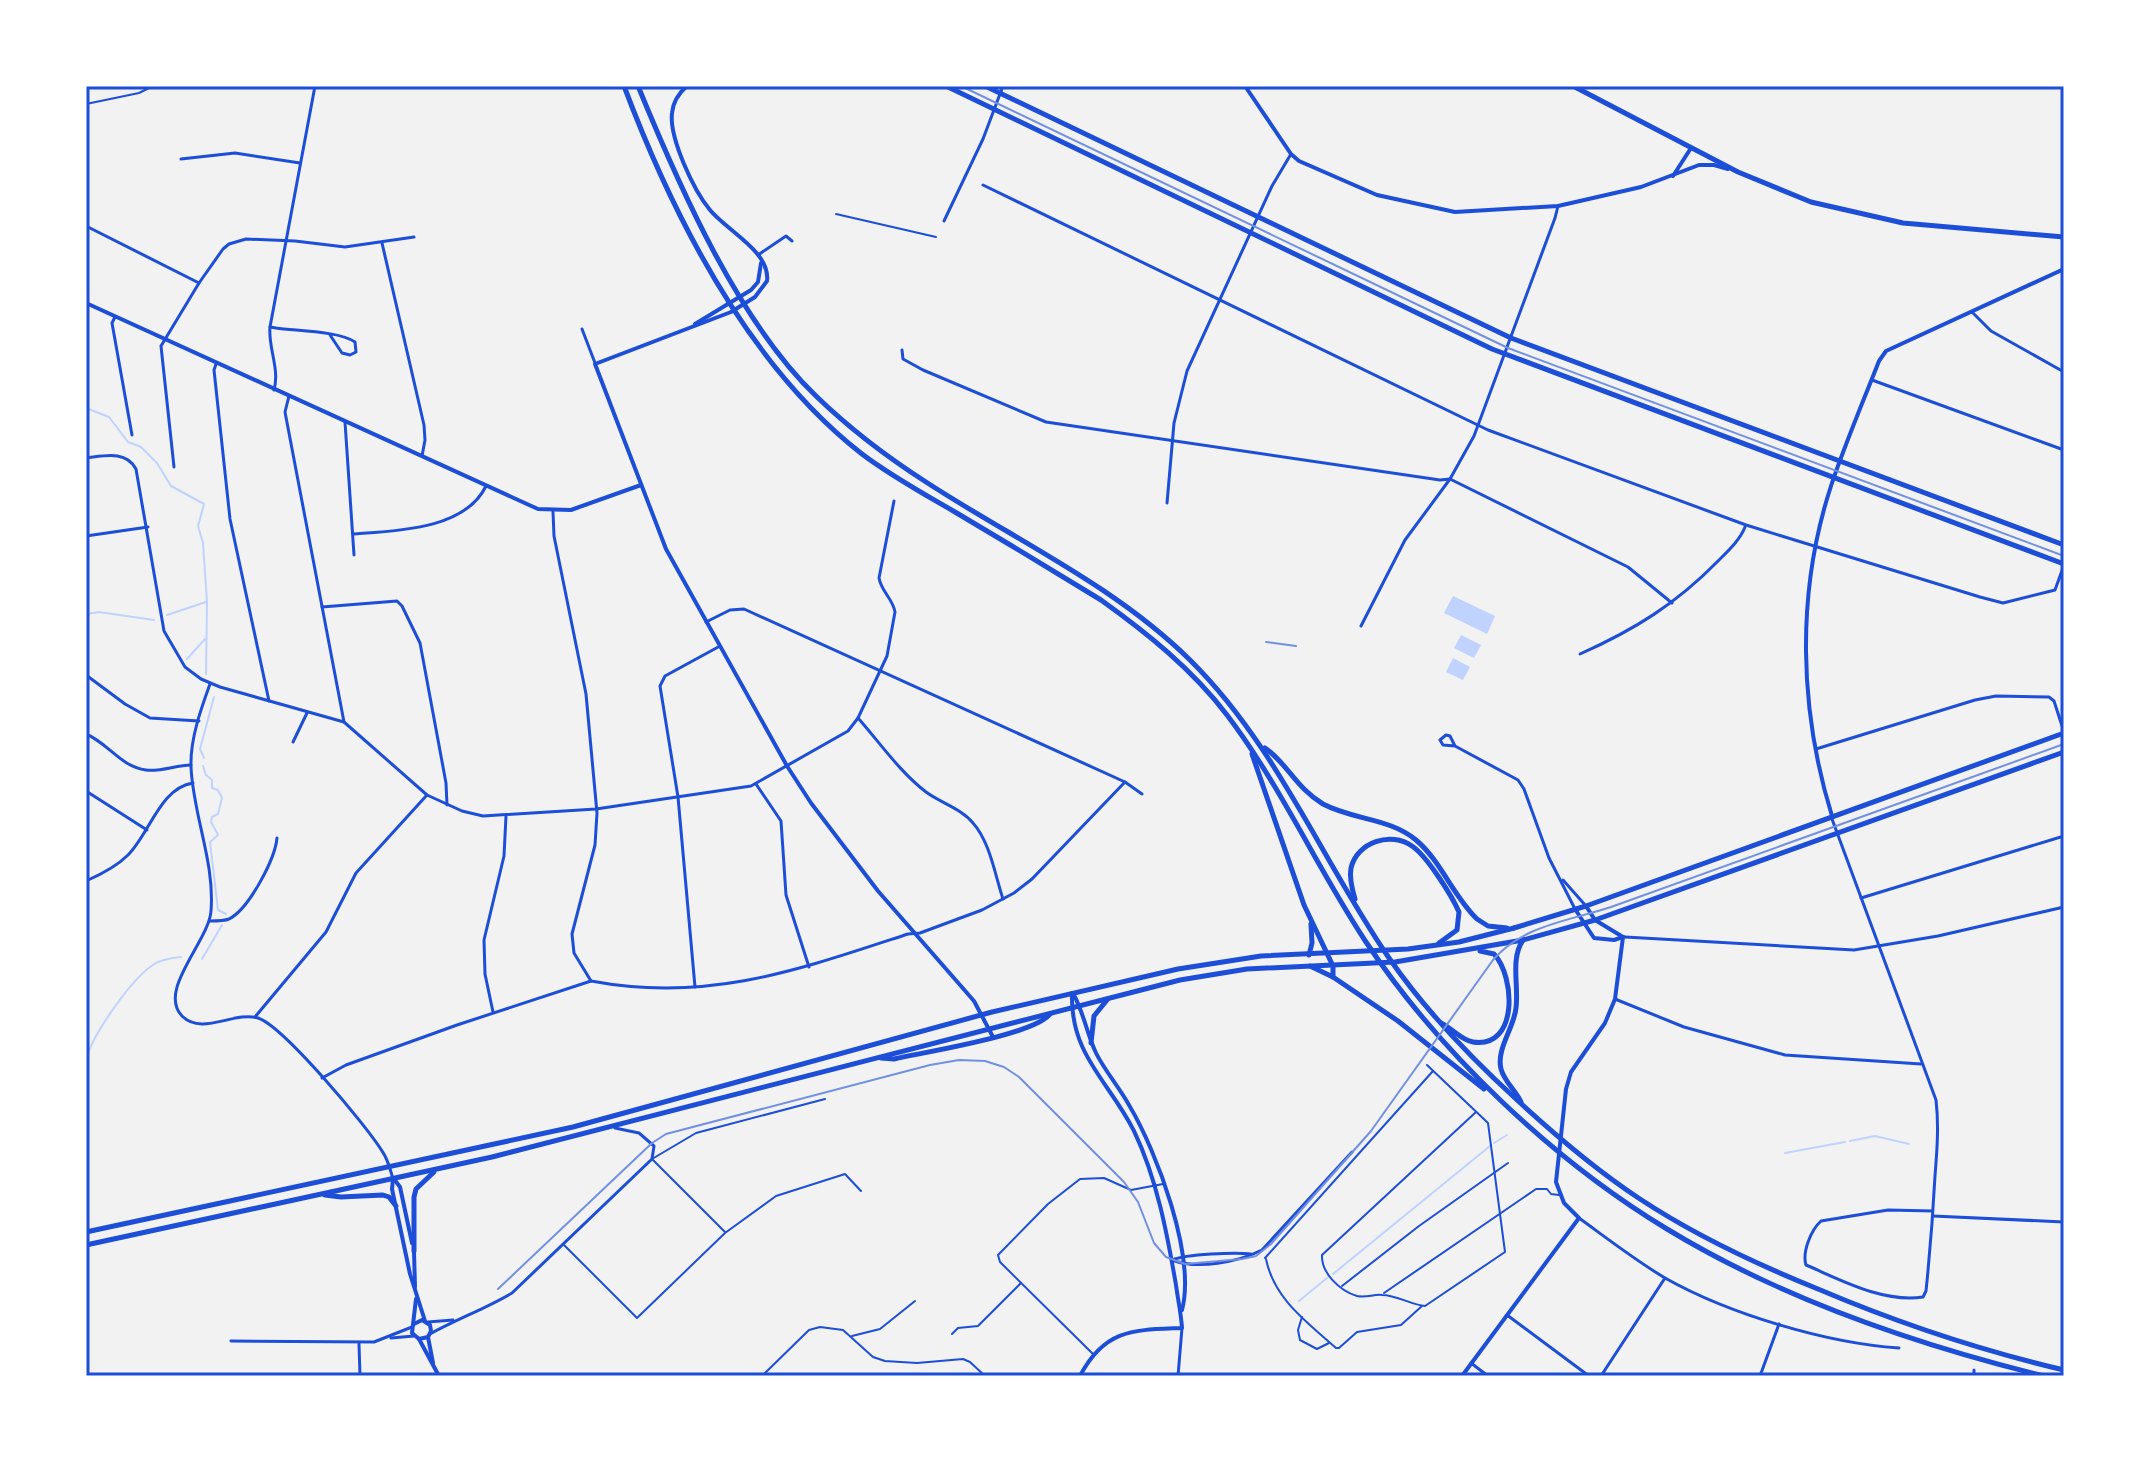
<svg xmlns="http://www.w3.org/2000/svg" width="2150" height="1462" viewBox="0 0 2150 1462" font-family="'PT Sans Narrow',sans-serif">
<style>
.water{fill:#bfd3fe}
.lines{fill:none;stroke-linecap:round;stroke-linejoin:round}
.stream{stroke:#bfd3fe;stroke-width:2}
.service{stroke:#1d4ed8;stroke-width:2}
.minor{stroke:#1d4ed8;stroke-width:3}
.tertiary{stroke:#1d4ed8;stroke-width:4}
.secondary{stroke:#1d4ed8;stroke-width:5}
.primary{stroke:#1d4ed8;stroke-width:5}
.trunk{stroke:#1d4ed8;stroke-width:5}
.tram{stroke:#7290e2;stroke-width:2}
.neatline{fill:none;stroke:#1d4ed8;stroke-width:3}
</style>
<rect width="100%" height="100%" fill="#f2f2f2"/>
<g class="water">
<polygon points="1453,596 1495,616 1487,634 1444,613"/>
<polygon points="1461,635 1481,645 1474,658 1454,648"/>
<polygon points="1453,658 1470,667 1463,680 1446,672"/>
</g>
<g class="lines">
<g class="stream">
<polyline points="86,408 109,417 128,442 141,447 157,463 171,486 204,504 198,526 203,543 207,602 206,674"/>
<polyline points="86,614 99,612 154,620"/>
<polyline points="167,615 206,602"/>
<polyline points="187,659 205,639"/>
<polyline points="204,758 200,749 214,697"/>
<polyline points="203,766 206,775 212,780 212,788 218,790 222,798 218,814 212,817 211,822 218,835 210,842 218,910 226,914"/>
<polyline points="202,959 222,925"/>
<path d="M86,1060C92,1035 133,976 156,963C164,959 173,958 181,957"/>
<polyline points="1850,1141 1875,1136 1909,1144"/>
<polyline points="1494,1143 1507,1135"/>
<polyline points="1785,1153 1845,1142"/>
<polyline points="1333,1274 1490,1146"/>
<polyline points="1299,1301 1327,1278"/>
</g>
<g class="service">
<polyline points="86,104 139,93 153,86"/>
<polyline points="836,214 936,237"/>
<path d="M1427,1065L1488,1123L1505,1252L1425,1306C1411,1305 1397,1295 1382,1295C1374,1294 1366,1298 1357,1296C1340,1291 1321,1273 1322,1255L1476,1112"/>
<polyline points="725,1232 652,1159 696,1133 825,1099"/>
<polyline points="564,1245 637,1318 725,1233 776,1196 845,1174 861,1191"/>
<polyline points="1265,1258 1433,1071"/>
<path d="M1266,1259C1274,1299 1307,1322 1336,1348H1339L1357,1332L1401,1325L1422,1306"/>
<polyline points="1342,1286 1419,1226 1508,1163"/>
<polyline points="1384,1293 1536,1189 1547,1189 1551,1194 1559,1195"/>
<polyline points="1302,1317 1298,1330 1300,1340 1317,1349 1329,1343"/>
<polyline points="952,1334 958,1328 978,1326 1021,1283"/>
<polyline points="852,1336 880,1329 915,1301"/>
<polyline points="1093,1354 1000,1262 998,1255 1048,1204 1080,1179 1104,1178 1131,1190 1163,1184"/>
<polyline points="762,1376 809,1330 820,1327 843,1330 873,1357 885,1361 917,1363 963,1359 970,1362 985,1376"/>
</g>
<g class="minor">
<polyline points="181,159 235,153 300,163"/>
<polyline points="983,185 1488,430 1746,525 1980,597 2003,603 2055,590 2064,565"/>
<polyline points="944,221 983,139 1003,86"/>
<polyline points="86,226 199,283"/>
<polyline points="382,243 424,425 425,440 422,456"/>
<polyline points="758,255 786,236 792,241"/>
<polyline points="1972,312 1991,331 2064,372"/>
<polyline points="115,317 112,323 132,435"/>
<path d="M270,327L276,328C297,331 339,331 355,342L356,352L350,355L342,353L330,335"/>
<polyline points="582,329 595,363"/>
<polyline points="902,350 903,359 923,370 1046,422 1440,480 1450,479 1628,567 1672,603"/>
<polyline points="216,364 214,370 230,519 269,701"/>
<polyline points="1872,380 2064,450"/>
<path d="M274,390C280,369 268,348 270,327L315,86"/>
<polyline points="289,396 285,412 344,722"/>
<polyline points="345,422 354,555"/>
<path d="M86,458C104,456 126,450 136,469L164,631L185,667L201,679L220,687L344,722L427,795L462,811L483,816L596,809L751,786L848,731L858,718L887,656L895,612C893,599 881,591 879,578L894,501"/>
<polyline points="174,467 161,346 199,283 223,249 229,244 246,239 295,241 345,247 414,237"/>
<polyline points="1167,503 1174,423 1187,371 1272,186 1291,154"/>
<path d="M553,512L554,536L586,694L597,813L595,845L572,934L574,953L591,981C708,1003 798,970 908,934L920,933L982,910L1014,893L1032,879L1125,782"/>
<path d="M353,534C395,531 465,530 486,486"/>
<polyline points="86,536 148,527"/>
<polyline points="322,607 397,601 402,606 420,643 446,783 447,805"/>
<polyline points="706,622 730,610 744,609 1125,782 1142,794"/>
<polyline points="1361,626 1405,540 1450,479 1474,436 1555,218 1558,206"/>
<path d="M1580,654C1634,630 1676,604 1718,561C1728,551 1740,540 1745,527"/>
<polyline points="86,675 125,704 150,718 199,721"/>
<path d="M210,684C201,709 190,739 191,767C193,815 215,862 211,911C209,941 157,990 182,1016C202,1036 234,1011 258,1018C283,1026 366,1125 382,1151C388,1159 390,1169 393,1179"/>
<path d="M858,718C880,743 900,772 926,792C941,803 962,809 973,823C990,842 995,875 1003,899"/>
<path d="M86,734C108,743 121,767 146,770C161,772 176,765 191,765"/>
<polyline points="293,742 307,713"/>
<polyline points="1455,746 1450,736 1446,735 1440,740 1443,745 1455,746 1518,780 1524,789 1549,858 1575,909"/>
<polyline points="1816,749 1975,700 1996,696 2049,697 2054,701 2064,732"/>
<polyline points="756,784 781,821 786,895 809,967"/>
<polyline points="86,791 147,830"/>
<path d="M1832,819L1936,1100C1939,1125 1937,1151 1935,1176C1933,1214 1930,1252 1926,1291L1923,1297C1883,1303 1841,1280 1806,1265C1802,1252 1811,1230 1821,1221L1888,1210L1933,1211"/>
<polyline points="1563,880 1586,906"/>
<path d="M86,881C102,874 116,867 128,855C150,833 160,788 193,783"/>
<polyline points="1861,898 2064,836"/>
<path d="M210,921C216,921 224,921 229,919C249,909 275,859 277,838"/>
<polyline points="1625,937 1854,950 1938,936 2064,907"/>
<polyline points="695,987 678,797 660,686 665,676 720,646"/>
<polyline points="1615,999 1684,1027 1785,1055 1921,1064"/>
<polyline points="493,1012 485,974 484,940 504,856 506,816"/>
<polyline points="255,1017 326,932 356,873 427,795"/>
<polyline points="322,1078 346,1065 457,1025 591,981"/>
<polyline points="1933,1216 2064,1222"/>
<path d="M1579,1218C1608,1239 1635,1260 1665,1278C1729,1314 1826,1343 1899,1348"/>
<path d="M1172,1260C1198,1270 1238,1262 1262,1250L1352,1152"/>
<path d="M1172,1260C1186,1254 1236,1252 1251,1254"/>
<polyline points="1507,1315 1589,1376"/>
<polyline points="428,1322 453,1320"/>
<path d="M430,1334C457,1319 485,1309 512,1293L652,1159L654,1146L639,1133L615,1128"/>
<polyline points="391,1338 414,1336"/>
<polyline points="231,1341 374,1342 412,1327"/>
<polyline points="359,1344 360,1376"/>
<polyline points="1471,1363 1488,1376"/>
<polyline points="1178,1376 1182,1328"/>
<polyline points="1601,1376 1665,1278"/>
<polyline points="1760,1376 1779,1324"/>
<polyline points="1917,1376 1917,1375"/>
<polyline points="1974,1376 1974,1370"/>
</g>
<g class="tertiary">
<path d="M687,86C679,93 673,102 672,113C669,138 694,191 710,210C726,230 771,252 767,281L755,297L731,312L595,364L666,549L787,766L811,803L878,891L974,1001L993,1037"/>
<polyline points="1245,86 1291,154 1299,161 1377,195 1455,212 1558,206 1641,187 1699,165 1714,165 1728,169"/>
<polyline points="1673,176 1691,148"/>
<polyline points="86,303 538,509 571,510 641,485"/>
<polyline points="695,324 751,290 758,282 761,263"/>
<path d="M1832,816C1799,709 1796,593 1831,486C1845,444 1863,402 1879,361L1886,351L2064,269"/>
<polyline points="1586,906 1595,920 1623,937"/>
<polyline points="1575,909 1594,938 1614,940 1623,937"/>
<path d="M1072,993C1070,1055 1109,1081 1134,1131C1157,1179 1167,1233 1176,1285C1178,1300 1181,1313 1182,1328C1135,1330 1105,1328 1080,1376"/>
<path d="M1074,995C1084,1014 1087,1034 1096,1053C1105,1071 1119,1087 1129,1105C1157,1152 1196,1256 1182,1310"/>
<polyline points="393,1179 392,1189 410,1274 425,1321"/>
<polyline points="394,1179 400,1187 412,1243"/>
<polyline points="414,1252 415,1287"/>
<polyline points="416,1299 412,1333 419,1339 428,1337"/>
<polyline points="414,1324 422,1320 430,1325 431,1331 428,1337 433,1363"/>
<polyline points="419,1339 439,1376"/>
<polyline points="1462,1376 1579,1218 1564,1203 1556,1182 1566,1089 1571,1072 1605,1023 1615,999 1623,937"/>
</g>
<g class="secondary">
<polyline points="946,86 1492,349 2064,564"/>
<polyline points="985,86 1511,338 2064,545"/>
</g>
<g class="primary">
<polyline points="1573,86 1738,172 1811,202 1903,223 2064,237"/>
<polyline points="1514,928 1586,906 2064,733"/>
<polyline points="1523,940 1595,920 2064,752"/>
</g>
<g class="trunk">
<path d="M624,86C674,219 748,365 862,454C891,476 924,494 955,512C1004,541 1052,570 1101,600C1147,633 1192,669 1227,715C1281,786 1317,868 1366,942C1440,1053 1553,1160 1667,1229C1782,1299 1914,1344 2044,1376"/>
<path d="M638,86C679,186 738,321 816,396C849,428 887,457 926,482C1015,540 1114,585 1190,660C1277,746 1321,859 1389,958C1425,1010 1469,1056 1516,1099C1555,1135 1596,1170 1640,1199C1696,1236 1756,1264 1818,1289C1898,1323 1979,1350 2064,1370"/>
<path d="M1265,748C1287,763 1296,788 1323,804C1353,820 1390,818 1416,840C1441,861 1453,896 1477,919L1488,926L1507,928"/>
<polyline points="1252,754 1304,905 1333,966 1333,977"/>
<path d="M1355,899C1352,889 1349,878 1351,868C1357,842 1391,831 1412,846C1427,856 1452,896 1459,912L1457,930L1439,943"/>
<polyline points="1309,955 1312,943 1311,924"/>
<polyline points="1310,966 1333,977 1398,1021 1484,1089"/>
<path d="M1441,1023C1453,1029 1461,1040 1473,1042C1519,1049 1515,976 1494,954L1480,951"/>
<polyline points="1091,1043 1094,1016 1107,1000"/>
<path d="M881,1058L894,1059C924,1052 1034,1035 1050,1014"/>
<path d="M1521,1102C1516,1091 1504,1081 1501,1069C1496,1049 1514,1028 1516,1008C1519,986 1510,959 1523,940"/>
<polyline points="325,1195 341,1197 383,1195 389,1197 396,1206"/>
<polyline points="86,1232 573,1127 992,1012 1178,969 1261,956 1408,949 1459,942 1514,928"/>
<polyline points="86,1245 492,1157 1180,980 1247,969 1395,962 1523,940"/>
<polyline points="414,1251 414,1197 416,1189 434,1172"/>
</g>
<g class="tram">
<polyline points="961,86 1508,348 2064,556"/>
<polyline points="1266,642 1296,646"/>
<path d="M498,1289L652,1143L666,1134L930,1065L959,1060L985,1061L1004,1067L1019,1077L1124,1182L1138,1202L1154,1243L1166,1257L1185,1264L1242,1259L1256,1256L1271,1244L1371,1131L1493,960C1523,925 1569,921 1611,907L2064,744"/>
</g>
</g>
<rect width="2150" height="1462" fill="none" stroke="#ffffff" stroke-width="176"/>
<rect x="88" y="88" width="1974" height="1286" class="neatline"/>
</svg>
